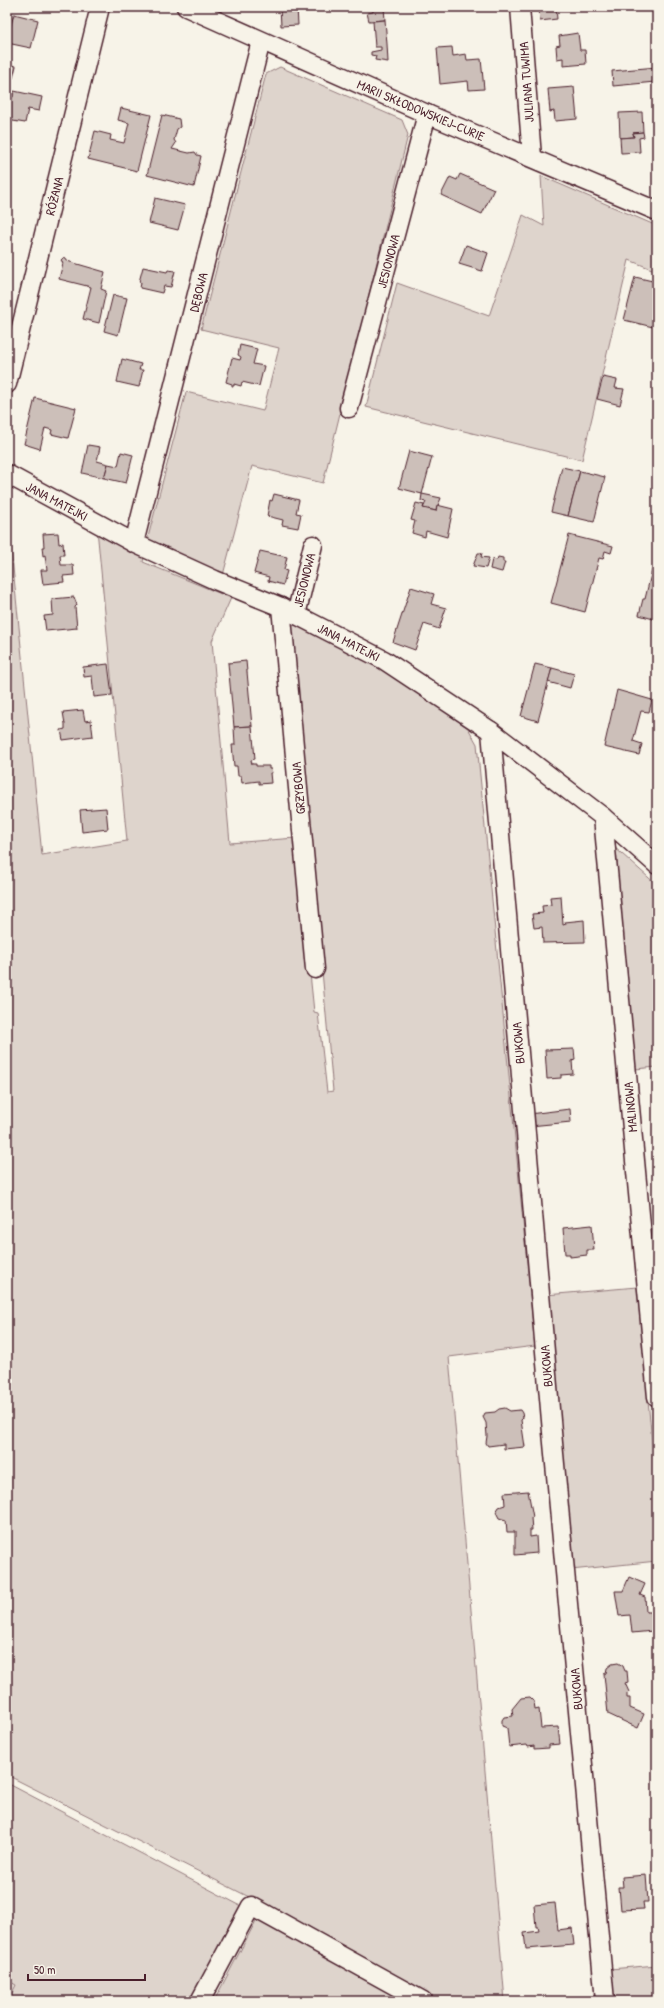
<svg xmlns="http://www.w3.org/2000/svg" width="664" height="2008" viewBox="0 0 664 2008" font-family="'Patrick Hand',sans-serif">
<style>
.built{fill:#eae3da}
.green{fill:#ded4cc;stroke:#947a7c}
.building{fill:#ccbfb9;stroke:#4a1f2b}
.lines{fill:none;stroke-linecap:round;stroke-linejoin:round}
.minor-casing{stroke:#4a1f2b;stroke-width:21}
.minor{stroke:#f7f3e8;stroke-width:18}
.labels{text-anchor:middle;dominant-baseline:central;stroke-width:3;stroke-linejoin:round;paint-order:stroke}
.street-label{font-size:13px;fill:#4a1f2b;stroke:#f7f3e8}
</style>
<rect width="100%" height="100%" fill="#f7f3e8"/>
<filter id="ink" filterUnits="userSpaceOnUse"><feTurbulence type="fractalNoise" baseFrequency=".025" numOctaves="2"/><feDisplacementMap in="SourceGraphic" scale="8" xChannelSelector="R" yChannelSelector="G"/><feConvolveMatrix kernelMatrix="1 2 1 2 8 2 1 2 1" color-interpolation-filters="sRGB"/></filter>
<g filter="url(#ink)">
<polygon class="built" points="7,1980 16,1985 8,2001 7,2001"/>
<g class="green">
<polygon points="280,67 402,120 408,135 323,483 252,466 223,575 147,541 186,392 263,411 279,348 201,329 266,74"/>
<polygon points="541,176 657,226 657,271 629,260 582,460 366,407 397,283 489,316 523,215 544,226"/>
<polygon points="7,508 42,855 127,841 97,529 144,557 143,562 231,598 212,641 230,843 296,838 314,1012 318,1013 327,1092 333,1091 290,621 391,674 468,728 477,744 535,1346 449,1357 505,2001 437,2001 259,1902 7,1775"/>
<polygon points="613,846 657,885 657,1067 635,1069"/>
<polygon points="637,1287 657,1493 657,1561 571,1570 546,1295"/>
<polygon points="7,1783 241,1906 191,2001 8,2001 16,1985 7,1980"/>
<polygon points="258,1917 413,2001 214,2001"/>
<polygon points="657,1965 657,2001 613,2001 610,1969"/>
</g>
<g class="building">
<polygon points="280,7 297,7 298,25 281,26"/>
<polygon points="373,7 384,7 385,20 369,21 367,13 373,12"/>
<polygon points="556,8 557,19 540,21 539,10"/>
<polygon points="14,14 38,20 31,48 7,43 7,32 9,32"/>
<polygon points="385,20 387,44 388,62 375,60 376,56 371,55 371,52 381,50 381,47 375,47 373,21"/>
<polygon points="578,33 580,50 585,50 586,64 563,66 563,58 557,59 556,46 560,45 559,36"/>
<polygon points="452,47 453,56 466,54 467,60 481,59 484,89 469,90 468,81 440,84 437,48"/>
<polygon points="7,64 16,66 13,78 7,77"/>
<polygon points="657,67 657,110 655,82 613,86 612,71"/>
<polygon points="574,87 577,119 555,121 554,111 550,112 548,89"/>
<polygon points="14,91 42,97 39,111 28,109 25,123 7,120 7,96 13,97"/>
<polygon points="121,108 151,115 137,171 88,159 95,131 111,135 110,140 124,143 129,123 118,120"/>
<polygon points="642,112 643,132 633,133 634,137 620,138 619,113"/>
<polygon points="162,115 179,119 180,127 177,129 174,140 176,143 172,149 189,153 195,152 197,155 201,156 194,187 147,175"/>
<polygon points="643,132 644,137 639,138 640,152 621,153 620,138 634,137 633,133"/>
<polygon points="460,174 494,189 482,214 441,195 450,177 457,180"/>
<polygon points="155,198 185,205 178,230 149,223"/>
<polygon points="466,245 488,253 482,271 459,264"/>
<polygon points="64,257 66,258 67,261 105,272 101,289 106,291 99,323 83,319 91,287 59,279 63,263 61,260"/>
<polygon points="143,267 167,272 168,270 175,271 171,287 164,286 162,293 140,288 141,283 139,282"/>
<polygon points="635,277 657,282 657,328 624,320"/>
<polygon points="113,295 127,298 118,335 104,331"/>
<polygon points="240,345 257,349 253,364 264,366 259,386 242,382 241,386 234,384 234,386 232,386 232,384 226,382 232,358 240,360 241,357 238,355"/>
<polygon points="122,359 141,364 139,370 143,370 139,387 117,382"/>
<polygon points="603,377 617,380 615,388 624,389 620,405 597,399"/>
<polygon points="35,398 76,408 68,438 51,434 52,430 45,428 40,449 24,444"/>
<polygon points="88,445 100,447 97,461 108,464 104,478 82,473"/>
<polygon points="409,451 432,457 422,494 399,488"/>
<polygon points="121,452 133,455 126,483 104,478 108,464 118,466"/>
<polygon points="562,467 580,471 568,516 551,512"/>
<polygon points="580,471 605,477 594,522 568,516"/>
<polygon points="274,494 299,500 296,513 301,514 298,528 282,525 283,520 267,516 270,500 272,501"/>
<polygon points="422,494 441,498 436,511 423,508 426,502 421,501"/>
<polygon points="416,503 424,505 423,508 436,511 437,505 453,509 447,537 426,531 425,537 412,533 415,521 411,520"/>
<polygon points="58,533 59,544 63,543 64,555 60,555 61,565 73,565 74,575 63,576 64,582 43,584 41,570 47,570 45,555 43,556 42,547 44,547 43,534"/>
<polygon points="569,535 613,546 611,553 605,551 603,559 599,558 585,612 551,603"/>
<polygon points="260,551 287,557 284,570 287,571 283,585 268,581 269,577 254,573"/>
<polygon points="478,553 482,553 481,557 489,558 486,568 473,566"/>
<polygon points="498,557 503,558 503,562 505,562 502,572 490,569 492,559 497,560"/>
<polygon points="652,570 657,571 657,620 639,615 643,599 645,599"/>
<polygon points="411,587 434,594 431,604 446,608 439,629 424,624 415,650 393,642"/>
<polygon points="74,597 77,605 75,607 77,628 46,631 44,616 53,615 52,599"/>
<polygon points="246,661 252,726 234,727 228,663"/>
<polygon points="108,664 112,695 94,697 92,676 84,677 83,667"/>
<polygon points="535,664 552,668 538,721 521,716"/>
<polygon points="552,668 574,674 570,688 548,682"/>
<polygon points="617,690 652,700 649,712 641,711 633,741 642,744 639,755 604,747"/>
<polygon points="83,710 85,721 91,720 93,736 63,740 61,730 65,729 65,724 63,712"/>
<polygon points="252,726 255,759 251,760 252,764 256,764 256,766 269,766 269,769 271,769 272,773 270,773 271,783 259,784 259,781 242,783 241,776 238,776 237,766 234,766 232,745 235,745 234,727"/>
<polygon points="106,808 108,829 82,832 80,810"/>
<polygon points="561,896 563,925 566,924 565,922 584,920 585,942 543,943 542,927 534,928 532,914 543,913 542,906 551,905 550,897"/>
<polygon points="574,1049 575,1060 572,1061 573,1074 561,1075 561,1078 547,1079 545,1050"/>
<polygon points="570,1109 571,1122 530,1126 529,1114"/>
<polygon points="592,1225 594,1250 587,1250 587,1255 570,1257 570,1254 565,1254 563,1228"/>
<polygon points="505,1408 510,1411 520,1410 522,1413 523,1418 521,1420 525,1447 504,1449 504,1444 488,1446 486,1443 487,1436 486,1423 483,1417 485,1413 495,1412 499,1409"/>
<polygon points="528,1491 533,1517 531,1518 532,1530 530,1530 530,1537 536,1536 537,1553 515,1555 515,1532 507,1532 506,1520 499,1518 496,1512 499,1507 505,1505 504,1493"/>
<polygon points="629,1577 645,1584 640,1595 645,1597 646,1612 651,1612 653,1631 632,1633 630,1615 619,1616 615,1591 623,1591"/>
<polygon points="618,1663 623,1666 625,1671 627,1671 628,1682 625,1683 629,1692 627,1694 627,1698 630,1698 630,1708 644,1714 638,1728 608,1714 604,1674 606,1673 607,1668 612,1664"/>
<polygon points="530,1697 534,1701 535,1710 539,1709 541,1728 558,1727 560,1744 549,1745 549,1748 534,1749 534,1746 528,1747 527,1745 509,1747 507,1728 502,1726 502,1720 504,1717 513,1716 512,1709 521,1698"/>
<polygon points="646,1875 648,1902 643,1902 644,1909 621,1910 619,1887 623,1887 622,1877"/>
<polygon points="555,1903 558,1930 572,1928 574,1945 526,1949 524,1933 539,1931 538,1927 536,1927 534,1905"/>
</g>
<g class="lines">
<defs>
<g id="minor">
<polyline points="186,7 427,114 657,211"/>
<polyline points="520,7 532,157"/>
<polyline points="7,384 100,7"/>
<polyline points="349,408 427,114"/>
<polyline points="7,474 134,543 215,580 281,607 384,660 491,731 603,817 657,865"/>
<polyline points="134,543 261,41"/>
<polyline points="281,607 315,969"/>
<polyline points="296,615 313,545"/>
<polyline points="491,731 552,1432 605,2001"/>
<polyline points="603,817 657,1397"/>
<polyline points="200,2001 251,1906 423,2001"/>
</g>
</defs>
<use href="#minor" class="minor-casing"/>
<use href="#minor" class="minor"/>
</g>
</g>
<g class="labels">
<g class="street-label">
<text transform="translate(526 82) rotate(-94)">JULIANA TUWIMA</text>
<text transform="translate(421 110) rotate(23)">MARII SKŁODOWSKIEJ-CURIE</text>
<text transform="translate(54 196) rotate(-76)">RÓŻANA</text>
<text transform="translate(388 261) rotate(-75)">JESIONOWA</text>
<text transform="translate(198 292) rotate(-76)">DĘBOWA</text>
<text transform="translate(57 501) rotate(28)">JANA MATEJKI</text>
<text transform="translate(304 580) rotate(-76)">JESIONOWA</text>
<text transform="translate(349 642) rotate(27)">JANA MATEJKI</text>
<text transform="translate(298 788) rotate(-95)">GRZYBOWA</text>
<text transform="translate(518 1043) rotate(-95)">BUKOWA</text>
<text transform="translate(630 1107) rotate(-95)">MALINOWA</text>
<text transform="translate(546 1366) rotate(-95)">BUKOWA</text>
<text transform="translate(576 1689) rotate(-95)">BUKOWA</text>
</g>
</g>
<rect width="664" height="2008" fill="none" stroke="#f7f3e8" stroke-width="24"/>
<rect x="12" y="12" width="640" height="1984" fill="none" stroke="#4a1f2b" stroke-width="1.5" filter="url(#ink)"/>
<path d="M28 1974v6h117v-6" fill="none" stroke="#4a1f2b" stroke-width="2"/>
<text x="34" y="1974" font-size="12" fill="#4a1f2b" stroke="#f7f3e8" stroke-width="3" paint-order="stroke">50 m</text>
</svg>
